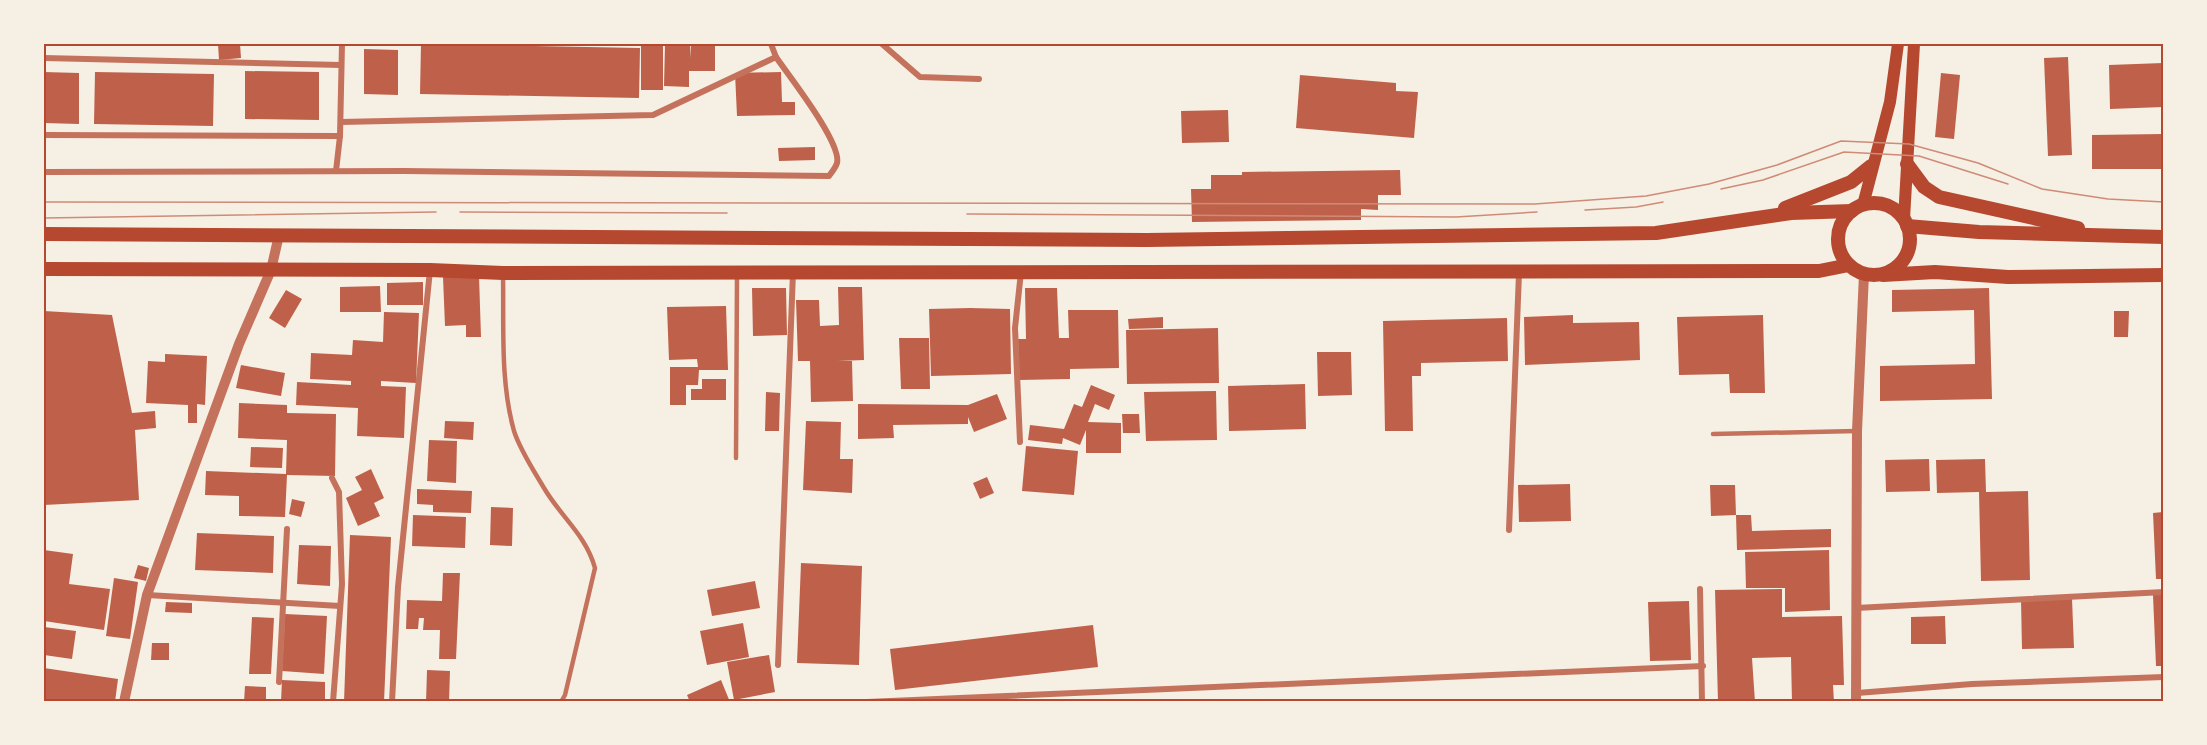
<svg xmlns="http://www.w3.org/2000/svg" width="2207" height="745" viewBox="0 0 2207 745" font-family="'Noto Sans',sans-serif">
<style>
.building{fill:#bf614a}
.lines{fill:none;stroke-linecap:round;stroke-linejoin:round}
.service{stroke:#c5725c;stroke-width:4.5}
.minor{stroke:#c5725c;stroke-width:6}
.tertiary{stroke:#c5725c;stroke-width:10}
.secondary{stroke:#b5482f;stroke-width:12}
.primary{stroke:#b5482f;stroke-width:14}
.tram{stroke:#cf8b77;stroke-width:1.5}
.neatline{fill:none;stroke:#b5482f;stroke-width:2}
</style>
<rect width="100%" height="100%" fill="#f6efe4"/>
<g class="building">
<polygon points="218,44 240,44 241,58 219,60"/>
<polygon points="421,44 640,48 639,98 420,94"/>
<rect x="641" y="44" width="22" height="46"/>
<polygon points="665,44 690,44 690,58 691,44 715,44 715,71 689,71 689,87 664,86"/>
<polygon points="364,49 398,50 398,95 364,94"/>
<polygon points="2068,57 2072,155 2048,156 2044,58"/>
<polygon points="2163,63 2163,107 2110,109 2109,65"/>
<polygon points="245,71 319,72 319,120 245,119"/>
<polygon points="44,72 79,73 79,124 44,123"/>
<polygon points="95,72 214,74 213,126 94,124"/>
<polygon points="781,72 782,102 795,102 795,115 737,116 735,73"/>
<polygon points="1941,73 1960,75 1954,139 1935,137"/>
<polygon points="1300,75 1396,83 1396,91 1418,92 1414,138 1296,128"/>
<polygon points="1228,110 1229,142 1182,143 1181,111"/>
<polygon points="2163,134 2163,169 2092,169 2092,135"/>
<polygon points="815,147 815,160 779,161 778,148"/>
<polygon points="1400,170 1401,195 1378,195 1378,210 1361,209 1361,220 1192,222 1191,189 1211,189 1211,175 1242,175 1242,172"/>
<polygon points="479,276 481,337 466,337 466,325 445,326 443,277"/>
<polygon points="423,282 423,305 387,305 387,283"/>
<polygon points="380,286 381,312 340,312 340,287"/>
<polygon points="838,287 862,287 864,360 838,361 852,361 853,401 811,402 810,361 798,361 796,300 819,300 820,326 839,325"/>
<polygon points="752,288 786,288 787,335 753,336"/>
<polygon points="1025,288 1057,288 1059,338 1069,338 1068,310 1118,310 1119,368 1070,369 1070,379 1019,380 1018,339 1026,339"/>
<polygon points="1989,288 1992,399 1880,401 1880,366 1975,364 1974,310 1892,312 1892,290"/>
<polygon points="286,290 302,299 285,328 269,318"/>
<polygon points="726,306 728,370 699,370 698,385 686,385 686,405 670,405 670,367 698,367 697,359 669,360 667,307"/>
<polygon points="970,308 1010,309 1011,374 931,376 929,309"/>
<polygon points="44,311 112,315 132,413 155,411 156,428 135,430 139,500 44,505"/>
<polygon points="2114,311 2129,311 2128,337 2114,337"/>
<polygon points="384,312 419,313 416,383 381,381 381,386 406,387 404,438 357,436 358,408 296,405 297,382 351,385 351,381 310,379 311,353 352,355 353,340 383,342"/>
<polygon points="1573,315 1573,323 1639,322 1640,360 1525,365 1524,317"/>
<polygon points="1763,315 1765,393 1730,393 1729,374 1679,375 1677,317"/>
<polygon points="1163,317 1163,328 1129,329 1128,319"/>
<polygon points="1507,318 1508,361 1421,363 1421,376 1412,376 1413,431 1385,431 1383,321"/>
<polygon points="1218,328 1219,383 1127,384 1126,330"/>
<polygon points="899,338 929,338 930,389 901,389"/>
<polygon points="1317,352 1351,352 1352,395 1318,396"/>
<polygon points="165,354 207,356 205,405 197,404 197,423 188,423 188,405 146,403 148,361 165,362"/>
<polygon points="241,365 285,373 281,396 236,388"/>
<polygon points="702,379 726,379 726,400 691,400 691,389 702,389"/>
<polygon points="1305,384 1306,429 1229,431 1228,386"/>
<polygon points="1091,385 1115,395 1109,410 1095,404 1088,422 1121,423 1121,453 1086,453 1086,430 1080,445 1063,438 1062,444 1028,440 1030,425 1064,429 1074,404 1082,407"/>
<polygon points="1216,391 1217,440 1146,441 1144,392"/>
<polygon points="766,392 780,393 779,431 765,431"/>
<polygon points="997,394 1007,419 974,432 968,417 968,424 893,425 894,438 858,439 858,404 968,405"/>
<polygon points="239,403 287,405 287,413 336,414 335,476 287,475 285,517 239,516 239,496 205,495 206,471 286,474 287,440 238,438"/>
<polygon points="1122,414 1139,414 1140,433 1123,433"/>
<polygon points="445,421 474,422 473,440 444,438"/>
<polygon points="806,421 841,422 840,459 853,459 852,493 803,490"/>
<polygon points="429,440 457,441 456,483 427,481"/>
<polygon points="1026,446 1078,451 1074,495 1022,491"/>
<polygon points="251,447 283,448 282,468 250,467"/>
<polygon points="1929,459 1930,491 1886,492 1885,460"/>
<polygon points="1985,459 1986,492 2028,491 2030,580 1981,581 1979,492 1937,493 1936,460"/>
<polygon points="371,469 384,498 374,503 380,516 358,526 346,498 362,490 355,477"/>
<polygon points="987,477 994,493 980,499 973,483"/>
<polygon points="1570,484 1571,521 1519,522 1518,485"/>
<polygon points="1710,485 1735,485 1736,515 1711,516"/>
<polygon points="417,489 472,491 471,513 433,512 433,505 417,504"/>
<polygon points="292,499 305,502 301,517 289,514"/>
<polygon points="491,507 513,508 512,546 490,545"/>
<polygon points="2163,512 2163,579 2156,579 2153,513"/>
<polygon points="413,515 466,517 465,548 412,546"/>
<polygon points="1736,515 1751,515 1752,531 1831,529 1831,547 1737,550"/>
<polygon points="197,533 274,536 273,573 195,570"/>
<polygon points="350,535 391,537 384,702 344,702"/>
<polygon points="299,545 331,546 330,586 297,584"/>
<polygon points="44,550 73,554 69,584 110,589 104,630 44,621"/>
<polygon points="1829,550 1830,610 1785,612 1785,588 1746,588 1745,552"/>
<polygon points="801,563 862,566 859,665 797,663"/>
<polygon points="138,565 149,568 146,581 134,578"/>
<polygon points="443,573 460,573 456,659 439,659 440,630 423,630 424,618 419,618 418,629 406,629 407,600 442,601"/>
<polygon points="114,578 138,582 130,639 106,636"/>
<polygon points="755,581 760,608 712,616 707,590"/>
<polygon points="1782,589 1782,617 1842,616 1844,685 1833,685 1834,702 1792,702 1791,657 1752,658 1755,702 1718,702 1715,590"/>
<polygon points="2153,595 2163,595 2163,666 2156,666"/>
<polygon points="2072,599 2074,648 2022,649 2021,600"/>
<polygon points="1689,601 1691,660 1650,661 1648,602"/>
<polygon points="166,602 192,603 192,613 165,612"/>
<polygon points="285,614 327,616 324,674 282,671"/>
<polygon points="1945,616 1946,644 1911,644 1911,617"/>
<polygon points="252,617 274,618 271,674 249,674"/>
<polygon points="743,623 749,657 707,665 700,631"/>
<polygon points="1093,625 1098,667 895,690 890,649"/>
<polygon points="44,627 76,631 72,659 44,655"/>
<polygon points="152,643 169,643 169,660 151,660"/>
<polygon points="769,655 775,692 734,700 727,662"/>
<polygon points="44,668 118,679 115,702 44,702"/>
<polygon points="427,670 450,671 449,702 426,702"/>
<polygon points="282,680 325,682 325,702 281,702"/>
<polygon points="721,680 730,702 690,702 687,695"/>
<polygon points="245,686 266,687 266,702 244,702"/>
</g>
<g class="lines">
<g class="service">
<path d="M503,275C504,326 500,381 514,431C520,450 534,471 544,488C561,517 586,535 595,568L565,695L561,702"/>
<polyline points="1713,434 1857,431"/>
<polyline points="736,458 737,275"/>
</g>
<g class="minor">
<polyline points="882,44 920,77 979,79"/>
<polyline points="44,58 341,65"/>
<polyline points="341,122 653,115 776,57"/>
<polyline points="44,135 340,136"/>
<polyline points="336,171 340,136 342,44"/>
<path d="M44,172L404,171L829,176C832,172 836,167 837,163C842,143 789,76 776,57L771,44"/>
<polyline points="1020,442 1015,328 1021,272"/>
<polyline points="332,478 339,492 342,584 333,702"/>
<polyline points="1509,530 1519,273"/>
<polyline points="1700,589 1702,702"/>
<polyline points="147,595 340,606"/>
<polyline points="1856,608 2164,592"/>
<polyline points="778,665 793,272"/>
<polyline points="279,682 287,529"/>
<polyline points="1857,693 1972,684 2164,677"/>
<polyline points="392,702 398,587 430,270"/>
<polyline points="867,702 1703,666"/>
</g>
<g class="tertiary">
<polyline points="124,702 147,595 239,344 271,270 279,235"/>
<polyline points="1856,702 1857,431 1864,274"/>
</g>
<g class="secondary">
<polyline points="1863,205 1890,102 1898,44"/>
<polyline points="1904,219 1914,44"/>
</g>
<g class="primary">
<polyline points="1907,164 1924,187 1939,197 2078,228"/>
<circle cx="1874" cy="239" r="36"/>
<polyline points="1785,208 1851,182 1871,166"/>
<polyline points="1907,226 1979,232 2164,237"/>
<polyline points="44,234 1147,240 1656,233 1791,213 1852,211"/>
<polyline points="44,269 430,270 503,273 1819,271 1849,265"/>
<polyline points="1883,275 1935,272 2008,277 2164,275"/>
</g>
<g class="tram">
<polyline points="1721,189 1763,180 1844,152 1919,156 2008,184"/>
<polyline points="44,202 1535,204 1646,196 1709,184 1777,165 1841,141 1909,144 1978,163 2042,189 2108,199 2164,202"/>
<polyline points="1585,210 1636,207 1663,202"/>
<polyline points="460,212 727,213"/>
<polyline points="967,214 1456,217 1537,212"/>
<polyline points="44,218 436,212"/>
</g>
</g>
<rect width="2207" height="745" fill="none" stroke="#f6efe4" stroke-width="90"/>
<rect x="45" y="45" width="2117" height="655" class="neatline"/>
</svg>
